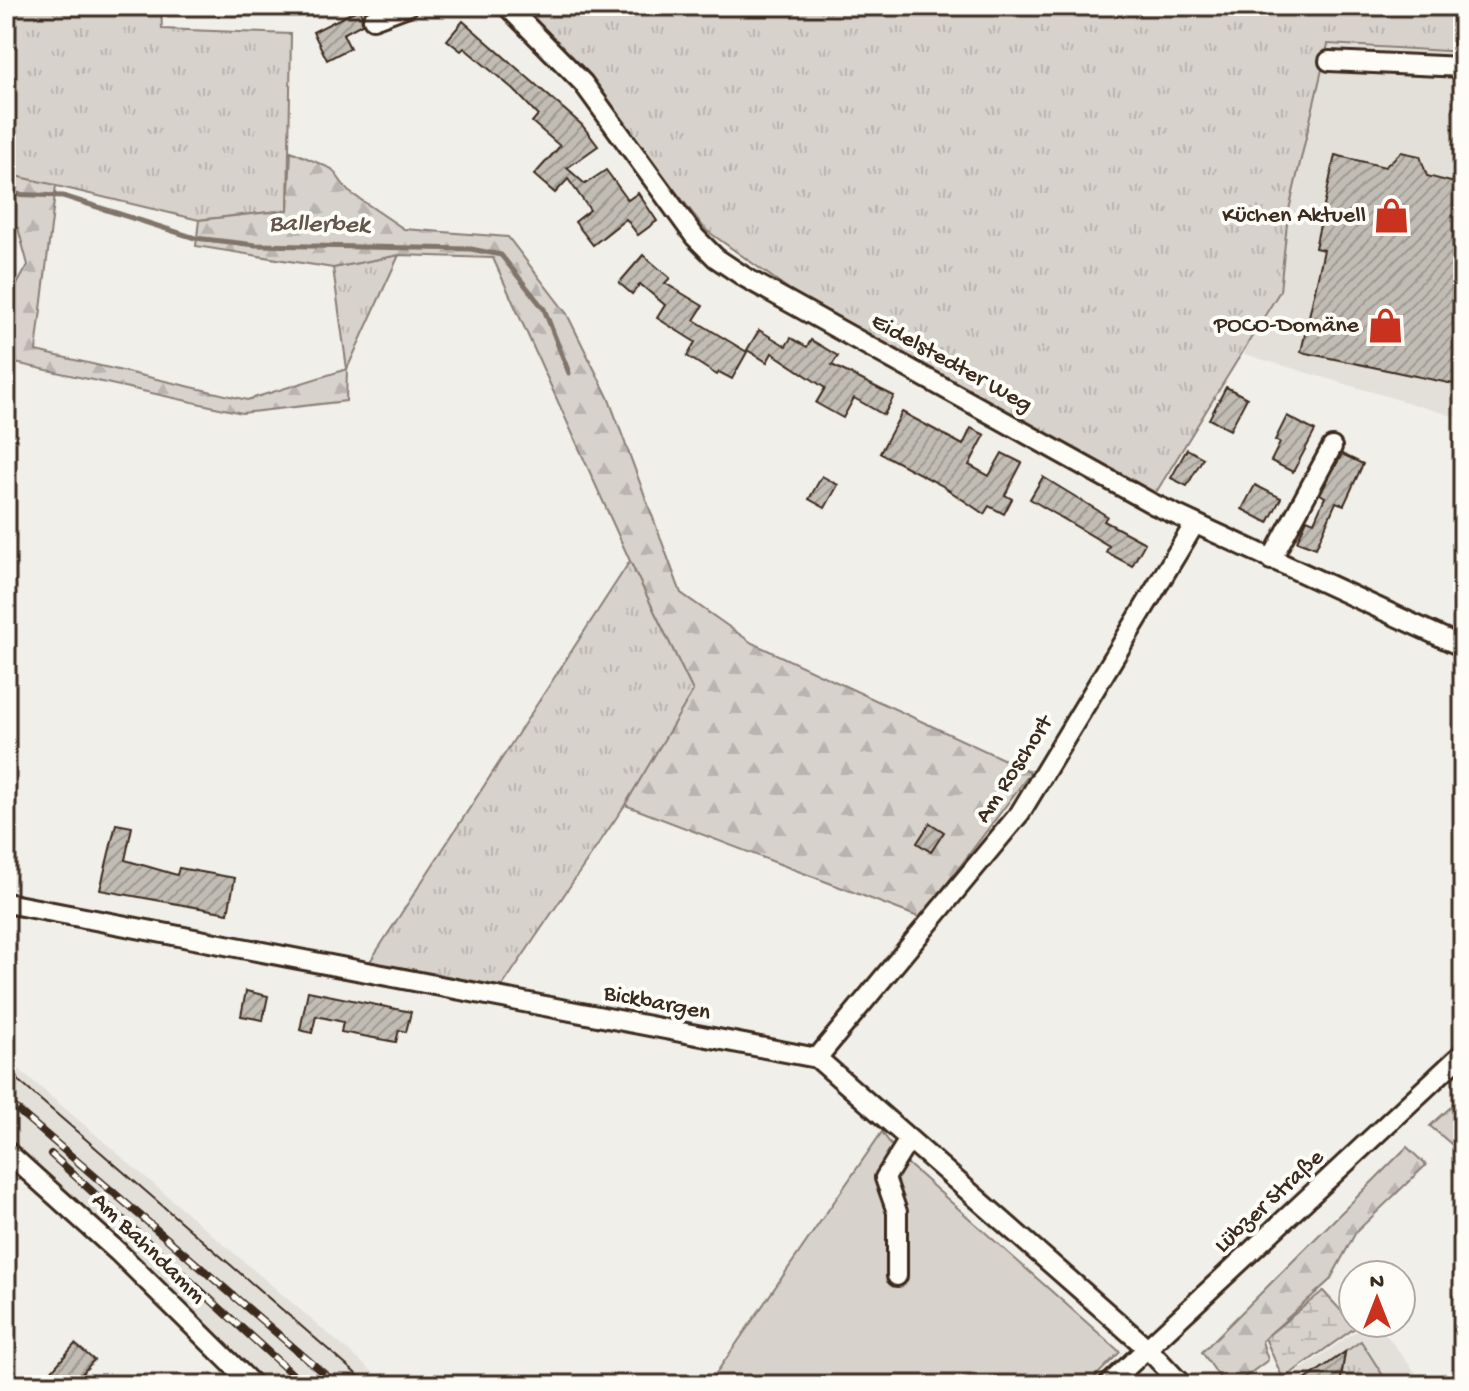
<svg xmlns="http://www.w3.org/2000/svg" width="1469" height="1391" viewBox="0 0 1469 1391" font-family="'Gochi Hand',sans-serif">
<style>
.built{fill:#e3e0da}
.grass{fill:url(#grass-tufts);stroke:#897e75;stroke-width:2}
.forest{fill:url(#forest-firs);stroke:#897e75;stroke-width:2}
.wetland{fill:url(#wetland-marsh);stroke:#897e75;stroke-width:2}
.pitch{fill:#d7d2cc;stroke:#897e75;stroke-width:2}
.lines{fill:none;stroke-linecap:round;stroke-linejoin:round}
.stream{stroke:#80746b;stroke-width:5}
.building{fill:url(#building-hatch);stroke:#3b2a1e;stroke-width:2}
.minor-casing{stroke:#3b2a1e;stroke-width:24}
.minor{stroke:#fdfcf7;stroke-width:18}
.tram{stroke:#3b2a1e;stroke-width:2}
.rail-casing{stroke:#3b2a1e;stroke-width:8}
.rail{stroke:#fdfcf7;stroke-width:5;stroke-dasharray:15;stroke-linecap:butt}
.labels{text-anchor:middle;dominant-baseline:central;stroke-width:8;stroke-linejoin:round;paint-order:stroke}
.poi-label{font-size:24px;fill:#3b2a1e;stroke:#fdfcf7;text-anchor:end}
.street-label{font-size:24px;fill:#3b2a1e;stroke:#fdfcf7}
.water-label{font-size:26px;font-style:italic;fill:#63554b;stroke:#fdfcf7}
</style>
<defs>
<pattern id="grass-tufts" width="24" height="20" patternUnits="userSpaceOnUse" patternTransform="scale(2)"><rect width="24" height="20" fill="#d7d2cc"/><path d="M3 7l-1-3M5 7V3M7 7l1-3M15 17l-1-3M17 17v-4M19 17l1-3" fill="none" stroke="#b9b4af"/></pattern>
<pattern id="forest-firs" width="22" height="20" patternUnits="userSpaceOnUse" patternTransform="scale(2)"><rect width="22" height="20" fill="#d7d2cc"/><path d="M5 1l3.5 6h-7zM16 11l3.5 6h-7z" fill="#b9b4af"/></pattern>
<pattern id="wetland-marsh" width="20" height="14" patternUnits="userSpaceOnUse" patternTransform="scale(2)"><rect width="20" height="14" fill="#d7d2cc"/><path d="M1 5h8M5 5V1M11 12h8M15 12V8" fill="none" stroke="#b9b4af"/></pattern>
<pattern id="building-hatch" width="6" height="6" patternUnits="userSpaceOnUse" patternTransform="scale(2)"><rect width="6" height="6" fill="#c1bcb4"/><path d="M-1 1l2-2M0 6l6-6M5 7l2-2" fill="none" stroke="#9e9992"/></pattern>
</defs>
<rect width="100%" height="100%" fill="#f1efea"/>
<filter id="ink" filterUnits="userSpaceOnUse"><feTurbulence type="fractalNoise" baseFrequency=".0125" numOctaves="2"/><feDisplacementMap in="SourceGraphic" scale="16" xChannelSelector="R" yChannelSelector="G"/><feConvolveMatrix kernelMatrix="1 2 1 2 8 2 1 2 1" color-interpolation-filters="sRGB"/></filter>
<g filter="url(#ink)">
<g class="built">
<polygon points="1328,44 1463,52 1463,419 1241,353 1280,291 1288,214"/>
<polygon points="6,1058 186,1212 388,1385 267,1385 6,1144"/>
<polygon points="1367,1323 1377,1323 1425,1385 1280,1385"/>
</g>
<g class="grass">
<polygon points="6,6 161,6 162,29 291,34 288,210 199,220 6,174"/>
<polygon points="601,6 1463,6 1463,52 1328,44 1288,214 1280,291 1155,494 790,290 706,230 572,59 522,8 599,17"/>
<polygon points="399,255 347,369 333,268"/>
<polygon points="630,561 694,692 625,805 501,988 369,963"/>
<polygon points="1361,1341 1389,1385 1340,1385 1345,1352"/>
</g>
<g class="forest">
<polygon points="291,151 332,169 348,191 404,229 508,237 567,314 608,397 681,593 752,643 1031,772 921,918 625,805 693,691 630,561 493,258 399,255 333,268 196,246 199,220 288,210"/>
<polygon points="6,174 56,185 36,351 247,400 347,369 346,401 242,413 6,361 6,304 28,265 18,228 6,226"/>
<polygon points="1463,1096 1463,1154 1430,1126"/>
<polygon points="1407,1147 1426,1165 1356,1232 1330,1280 1262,1341 1268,1360 1234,1385 1225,1385 1202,1352"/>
</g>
<polygon class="wetland" points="1323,1291 1356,1327 1283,1379 1265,1338"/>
<polygon class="pitch" points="882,1132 899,1156 1120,1352 1087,1385 708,1385"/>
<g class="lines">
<polyline class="stream" points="6,194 63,196 195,238 256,245 471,249 501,255 544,309 569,373"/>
</g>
<g class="building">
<polygon points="361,8 362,24 343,34 350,48 327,60 313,32"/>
<polygon points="463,21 582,125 598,146 567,168 585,184 606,170 628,200 638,193 657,221 638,235 626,219 593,245 575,222 590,210 568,179 555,193 534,175 560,146 532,122 538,115 513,89 464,48 461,51 447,40"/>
<polygon points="1401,152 1420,156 1427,176 1463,185 1463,263 1455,299 1463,300 1463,386 1301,352 1324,250 1315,248 1335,155 1385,167"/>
<polygon points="643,255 670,278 665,283 703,306 694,320 747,352 732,379 719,372 717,375 687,356 695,342 657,318 665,305 640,284 632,294 619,283"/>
<polygon points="759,330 786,346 791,338 807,347 811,340 838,356 832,365 894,396 884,415 854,398 843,418 816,403 825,388 772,353 767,362 747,350"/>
<polygon points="1226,387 1247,398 1230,430 1209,419"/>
<polygon points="902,412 963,445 971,428 985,435 969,465 989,476 1002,453 1022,463 1005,495 1012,499 1004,514 989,506 984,514 941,485 880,453"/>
<polygon points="1287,416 1315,431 1293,472 1271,461 1280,443 1275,440"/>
<polygon points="1187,449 1203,458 1187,486 1171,478"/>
<polygon points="1342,454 1363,464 1344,505 1336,502 1316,548 1297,541 1307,519 1314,522 1325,497 1320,494"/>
<polygon points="822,476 838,485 825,508 809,499"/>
<polygon points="1043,477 1107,516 1104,521 1145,543 1132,566 1106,552 1109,546 1030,499"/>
<polygon points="1255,485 1281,498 1268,523 1242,509"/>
<polygon points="930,823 944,832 931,852 917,843"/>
<polygon points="116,824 132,827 125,860 177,875 179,868 235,878 228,913 100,890"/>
<polygon points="246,991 268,996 263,1020 241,1016"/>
<polygon points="308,991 411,1012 406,1032 399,1030 396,1042 341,1032 343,1022 316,1016 312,1033 300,1030"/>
<polygon points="75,1344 94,1360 72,1385 64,1385 50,1373"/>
<polygon points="1345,1352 1340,1385 1298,1385"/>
</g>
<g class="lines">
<defs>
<g id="minor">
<polyline points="507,6 583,83 695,237 716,258 746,278 1153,504 1463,647"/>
<polyline points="373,19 408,6"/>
<polyline points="1329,61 1463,67"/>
<polyline points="1271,560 1332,447"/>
<polyline points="6,903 817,1058 1147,1348 1182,1385"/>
<polyline points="817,1058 1020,813 1194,525"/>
<polyline points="6,1151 118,1252 253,1385"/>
<polyline points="897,1276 897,1212 885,1178 908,1141"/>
<polyline points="1108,1385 1463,1053"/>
</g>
</defs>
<use href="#minor" class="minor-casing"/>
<use href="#minor" class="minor"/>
<polyline class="tram" points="6,1070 369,1385"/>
<defs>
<g id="rail">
<polyline points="6,1100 337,1385"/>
<polyline points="51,1154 304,1385"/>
</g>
</defs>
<use href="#rail" class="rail-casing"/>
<use href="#rail" class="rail"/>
</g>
</g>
<defs>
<symbol id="shop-bare" viewBox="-9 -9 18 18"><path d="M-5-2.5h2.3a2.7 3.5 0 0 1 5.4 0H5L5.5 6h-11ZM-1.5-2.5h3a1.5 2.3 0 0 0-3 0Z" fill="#c8321e" stroke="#fdfcf7" stroke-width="2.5" paint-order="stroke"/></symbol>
</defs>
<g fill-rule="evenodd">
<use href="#shop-bare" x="1366" y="190" width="51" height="51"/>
<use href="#shop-bare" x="1360" y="300" width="51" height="51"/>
</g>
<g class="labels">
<g class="poi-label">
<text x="1366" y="216">Küchen Aktuell</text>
<text x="1359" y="326">POCO-Domäne</text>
</g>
<g class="street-label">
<text transform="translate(951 364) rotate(29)">Eidelstedter Weg</text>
<text transform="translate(1015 770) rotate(-57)">Am Roschort</text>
<text transform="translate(657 1004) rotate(11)">Bickbargen</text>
<text transform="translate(1270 1202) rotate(-43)">Lübzer Straße</text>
<text transform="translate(148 1249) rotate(44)">Am Bahndamm</text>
</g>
<g class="water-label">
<text transform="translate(319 226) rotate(1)">Ballerbek</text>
</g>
</g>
<rect width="1469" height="1391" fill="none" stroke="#fdfcf7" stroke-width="32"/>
<rect x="16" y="16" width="1437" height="1359" fill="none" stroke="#3b2a1e" stroke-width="3" filter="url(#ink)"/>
<g transform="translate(1377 1299)"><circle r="38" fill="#fdfcf7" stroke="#afa8a0" stroke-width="2"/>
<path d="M0-6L14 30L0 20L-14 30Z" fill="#c8321e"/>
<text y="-12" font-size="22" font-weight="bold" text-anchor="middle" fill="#3b2a1e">N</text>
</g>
</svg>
